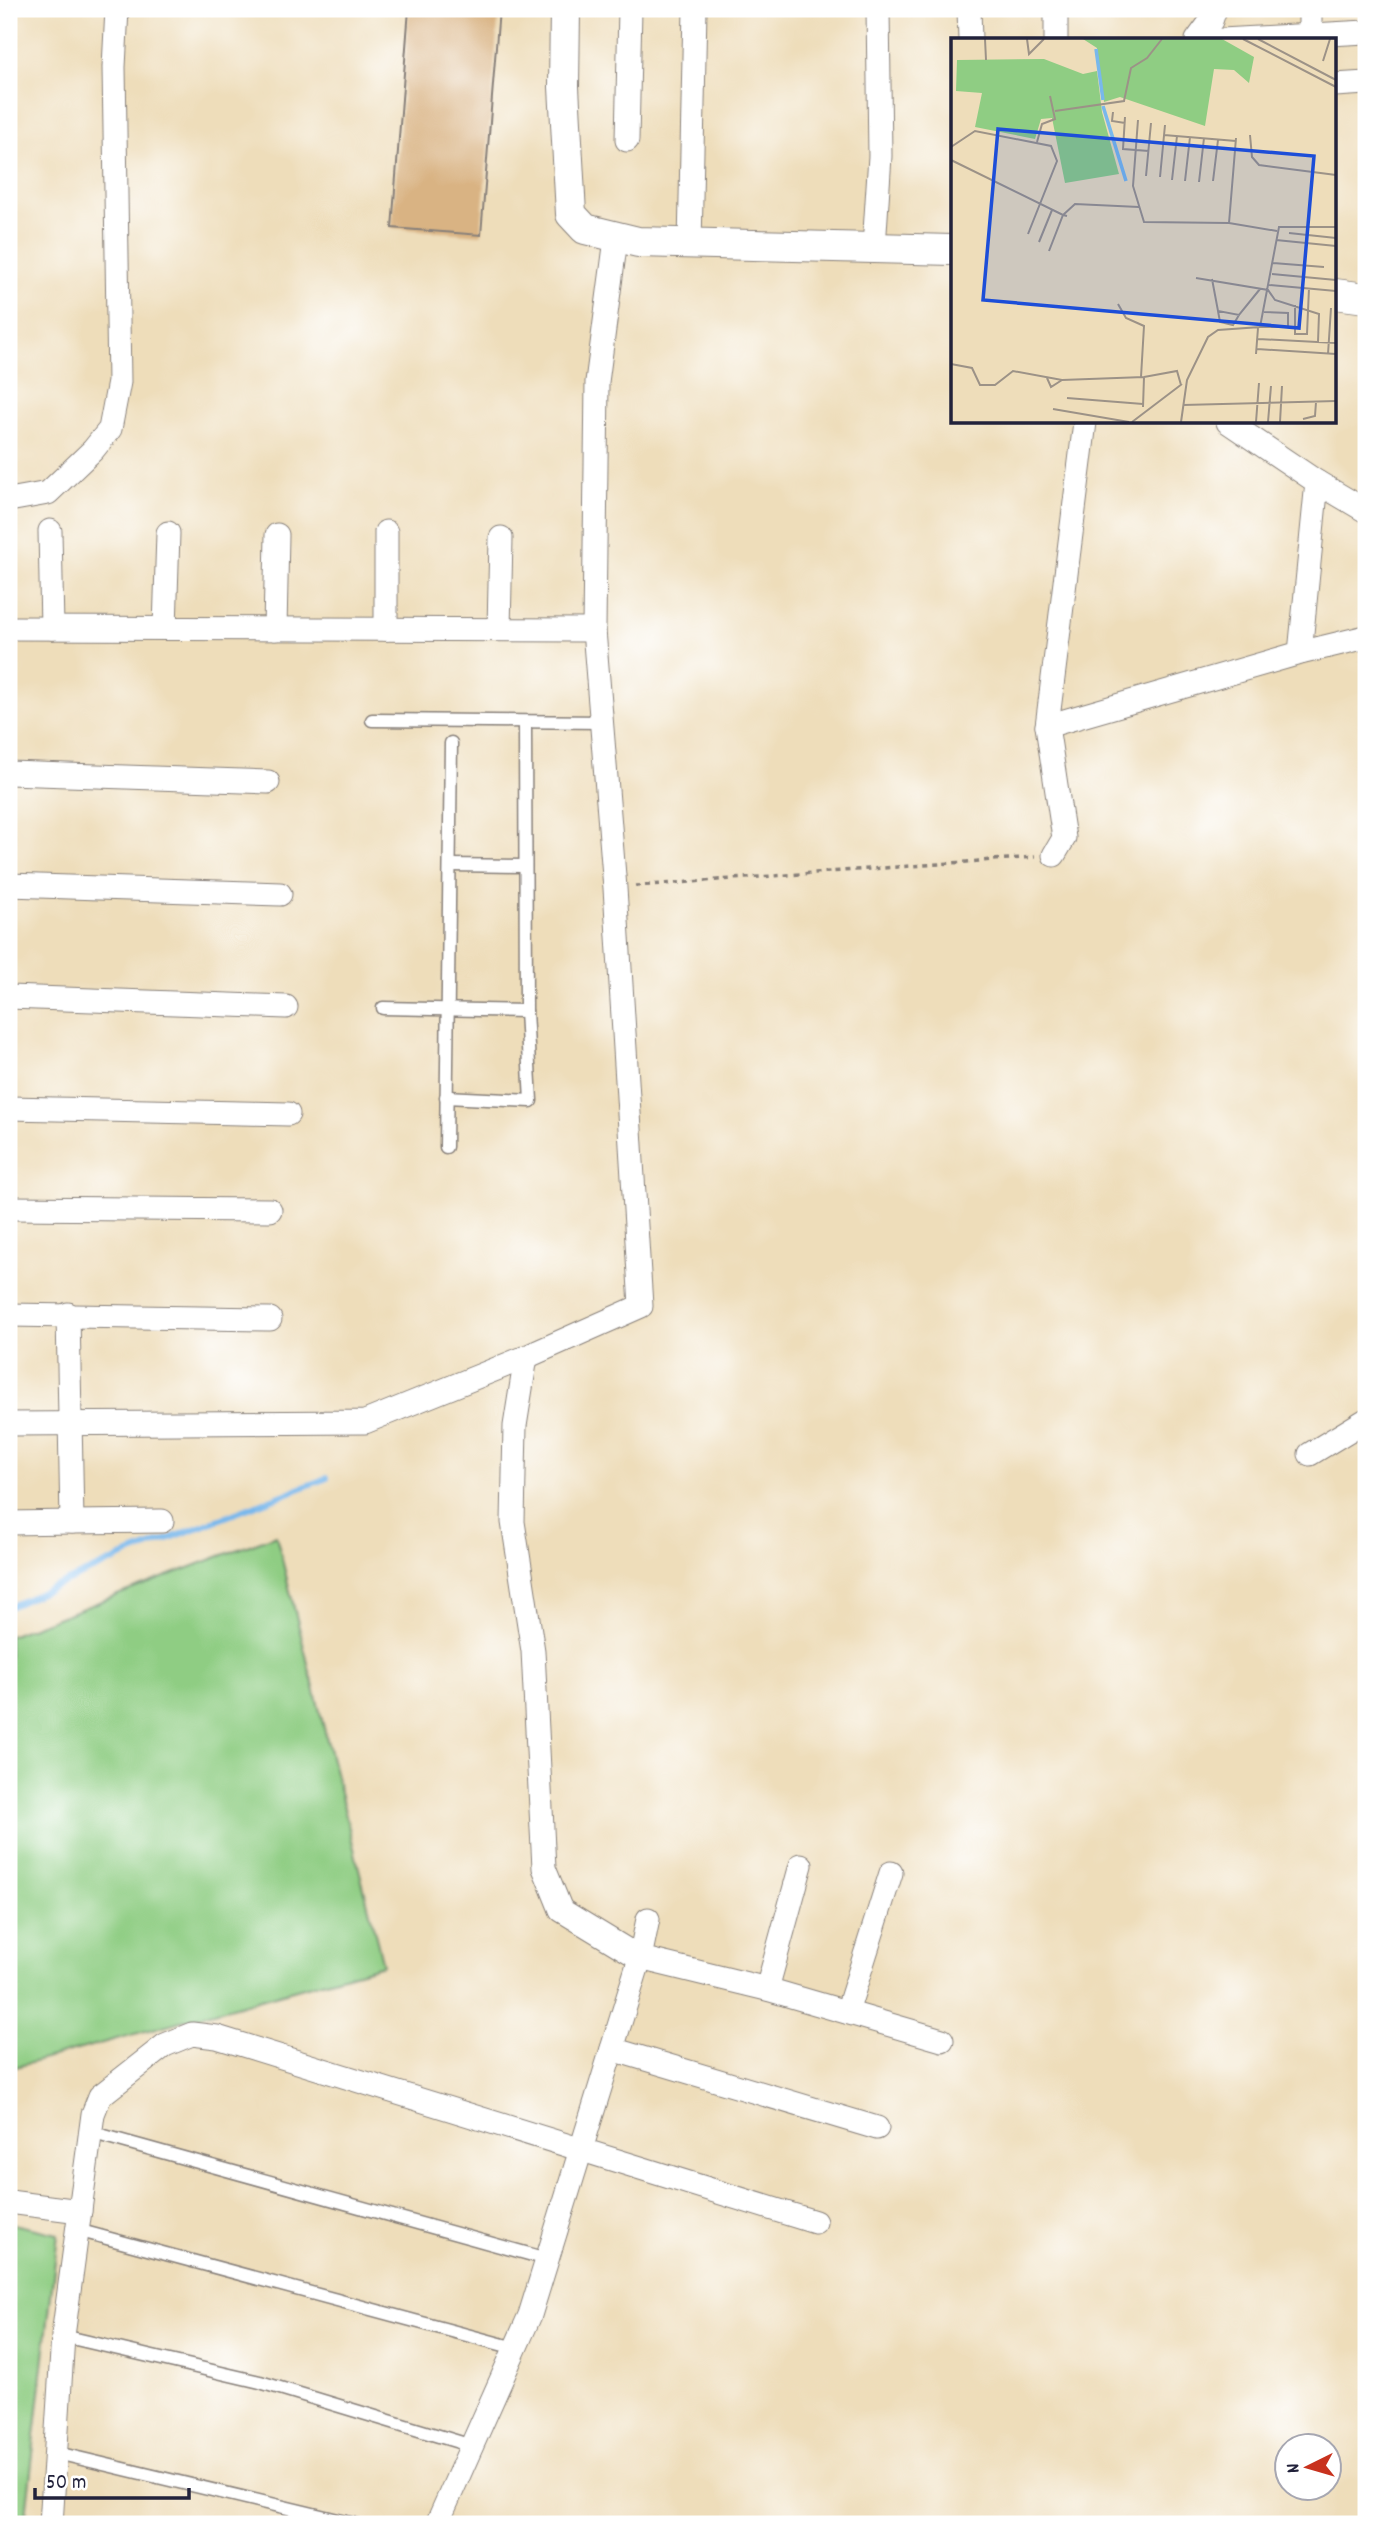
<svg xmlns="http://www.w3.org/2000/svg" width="1375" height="2533" viewBox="0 0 1375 2533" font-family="Dekko,sans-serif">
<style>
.green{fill:#8fcd83;stroke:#58785f;stroke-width:2}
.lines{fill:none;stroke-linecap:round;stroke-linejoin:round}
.stream{stroke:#78b8ec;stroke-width:6}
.building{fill:#d9b383}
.service-casing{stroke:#88807a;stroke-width:15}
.minor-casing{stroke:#88807a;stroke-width:25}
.tertiary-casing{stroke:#88807a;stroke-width:32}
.path{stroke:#88807a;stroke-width:3.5;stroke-dasharray:5 5;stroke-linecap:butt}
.service{stroke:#fff;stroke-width:12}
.minor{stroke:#fff;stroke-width:23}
.tertiary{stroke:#fff;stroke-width:30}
.inset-river{fill:none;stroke:#78b8ec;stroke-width:3.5}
.inset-road{fill:none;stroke:#9c9287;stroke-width:2}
.view{fill:#1d4ed8;fill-opacity:0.15;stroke:#1d4ed8;stroke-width:3.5}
.inset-edge{fill:none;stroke:#22223b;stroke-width:3.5}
</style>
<rect width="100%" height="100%" fill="#fff"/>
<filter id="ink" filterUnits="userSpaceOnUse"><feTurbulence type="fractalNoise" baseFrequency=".0143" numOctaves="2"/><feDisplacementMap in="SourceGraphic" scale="14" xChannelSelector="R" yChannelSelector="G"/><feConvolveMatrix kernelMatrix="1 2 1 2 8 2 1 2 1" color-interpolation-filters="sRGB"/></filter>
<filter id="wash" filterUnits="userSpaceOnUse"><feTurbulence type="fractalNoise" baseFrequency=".00686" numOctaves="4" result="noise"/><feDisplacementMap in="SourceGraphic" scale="28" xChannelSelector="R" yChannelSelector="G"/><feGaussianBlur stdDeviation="1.57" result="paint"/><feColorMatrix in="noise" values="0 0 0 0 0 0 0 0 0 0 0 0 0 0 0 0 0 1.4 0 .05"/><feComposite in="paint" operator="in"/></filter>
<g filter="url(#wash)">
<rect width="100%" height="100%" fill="#eeddba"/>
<g class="green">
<polygon points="276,1535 383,1965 9,2069 9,1636"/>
<polygon points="9,2223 58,2234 25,2524 9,2524"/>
</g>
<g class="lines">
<polyline class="stream" points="9,1607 124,1556 327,1478"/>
</g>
<g id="blocks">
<polygon class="building" points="409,9 499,9 481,235 392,228"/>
</g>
</g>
<g filter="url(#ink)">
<use href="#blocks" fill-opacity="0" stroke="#88807a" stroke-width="2"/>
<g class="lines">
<defs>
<g id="service">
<polyline points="372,720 603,722"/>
<polyline points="451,865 525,866"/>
<polyline points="383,1008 526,1011 525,722"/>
<polyline points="446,1097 531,1101 526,1011"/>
<polyline points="446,1147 451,743"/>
<polyline points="90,2132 547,2259"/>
<polyline points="77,2230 515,2348"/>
<polyline points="63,2336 260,2382 472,2446"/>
<polyline points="57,2453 355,2524"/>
</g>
<g id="minor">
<polyline points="969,9 970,40"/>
<polyline points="1056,9 1056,40"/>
<polyline points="1310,9 1310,36"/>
<polyline points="1197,40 1211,21 1215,9"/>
<polyline points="1222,40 1366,32"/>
<polyline points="1335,85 1366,83"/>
<polyline points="627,140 630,9"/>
<polyline points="690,245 695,9"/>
<polyline points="874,247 880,156 878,9"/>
<polyline points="1317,482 1366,511"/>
<polyline points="9,500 48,493 93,450 110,429 119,382 114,67 117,9"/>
<polyline points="50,531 52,628"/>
<polyline points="9,628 594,630"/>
<polyline points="165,628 168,533"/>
<polyline points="275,629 277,535"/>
<polyline points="386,629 386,532"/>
<polyline points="499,629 501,538"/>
<polyline points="1300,653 1366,637"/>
<polyline points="1047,726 1300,653 1317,482 1228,422"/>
<polyline points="9,773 268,782"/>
<polyline points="1054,855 1064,838 1047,726 1085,422"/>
<polyline points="9,885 280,894"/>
<polyline points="9,997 286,1007"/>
<polyline points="9,1108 288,1114"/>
<polyline points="9,1208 270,1210"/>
<polyline points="9,1315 270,1319"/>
<polyline points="9,1424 365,1422 526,1357 641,1306 615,888 594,630 597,382 616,239"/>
<polyline points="1310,1454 1366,1420"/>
<polyline points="72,1522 162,1521"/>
<polyline points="9,1523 72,1522 68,1314"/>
<polyline points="648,1919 640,1958 767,1989 942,2040"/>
<polyline points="767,1989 801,1865"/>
<polyline points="847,2012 891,1873"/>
<polyline points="612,2049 877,2128"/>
<polyline points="9,2202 80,2211"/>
<polyline points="51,2524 63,2336 93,2114 100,2096 165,2045 192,2034 217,2037 815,2222"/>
<polyline points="437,2524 530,2315 640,1958 561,1910 544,1868 533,1651 513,1522 515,1426 526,1357"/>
</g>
<g id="tertiary">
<polyline points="565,9 564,87 571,214 585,229 638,242 953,250"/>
<polyline points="1335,294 1366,298"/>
</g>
</defs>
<use href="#service" class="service-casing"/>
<use href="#minor" class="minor-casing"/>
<use href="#tertiary" class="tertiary-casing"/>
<polyline class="path" points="635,886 1035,857"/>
<use href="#service" class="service"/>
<use href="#minor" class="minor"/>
<use href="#tertiary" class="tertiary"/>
</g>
</g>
<g transform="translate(951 38)">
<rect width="385" height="385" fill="#eeddba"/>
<path d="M132,1H271L303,19L298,45L283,32L263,31L254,88L169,59L153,64L146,10ZM93,21L132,36L146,33L151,74L168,136L114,145L101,80L90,81L84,101L24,89L31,55L5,53L6,22Z" fill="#8fcd83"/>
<path class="inset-river" d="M145,11L152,62M152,68L175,143"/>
<path class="inset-road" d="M34,1L35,22M76,1L78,16L93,1M292,1L385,49M307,1L385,42M372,23L379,1M104,73L173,63L180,30L196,20L211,1M162,74L161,83L174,85M174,79L172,111L198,113M187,82L182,148L193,184L278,185L326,193M213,97L285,103M299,97L301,119L308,127L385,137M86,104L91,86L104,81L99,58M0,109L24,93L100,108L106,123L77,196M0,122L112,177L124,166L188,169M195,138L200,85M209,139L214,87M221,142L226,98M234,143L239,99M262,143L267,102M248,144L253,100M278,185L285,100M338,195L385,200M325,202L385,208M88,204L101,172M98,213L112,177L116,178M322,225L373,229M321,236L385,242M245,240L317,252L324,262L368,276L367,304M261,241L267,273L288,277L309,251M318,247L385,253M167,266L175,280L193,288L190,339M344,267V296H356L358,250M267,273L269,284L282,287L288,277M309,289H337V275L313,274M307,301L385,305M306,311L385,316M305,316L307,290M377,316L380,270M0,326L21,330L29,347H44L62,333L111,342L193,339L226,333L230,347M96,340L100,349L111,342M116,360L192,366M232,367L385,363M192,369L193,339M102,371L178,384M352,381L364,378L365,364M181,384L231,346M230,384L236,342L257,299L267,292L309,289L328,189H385M305,384L308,345M317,384L320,348M329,384L331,348"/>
<path class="view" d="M47,91L363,118L348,290L32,262Z"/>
<rect width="385" height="385" class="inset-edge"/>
</g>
<rect width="1375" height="2533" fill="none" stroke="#fff" stroke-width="35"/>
<g transform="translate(1308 2467) rotate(265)"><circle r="33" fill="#ffffff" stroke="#a7a7b1" stroke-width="2"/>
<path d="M0-5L12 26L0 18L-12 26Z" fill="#c8321e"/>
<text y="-10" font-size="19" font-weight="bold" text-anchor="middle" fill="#22223b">N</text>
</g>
<path d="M35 2488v10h154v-10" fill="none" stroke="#22223b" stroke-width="3.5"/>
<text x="46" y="2488" font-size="21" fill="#22223b" stroke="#ffffff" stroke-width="5" paint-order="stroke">50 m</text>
</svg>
